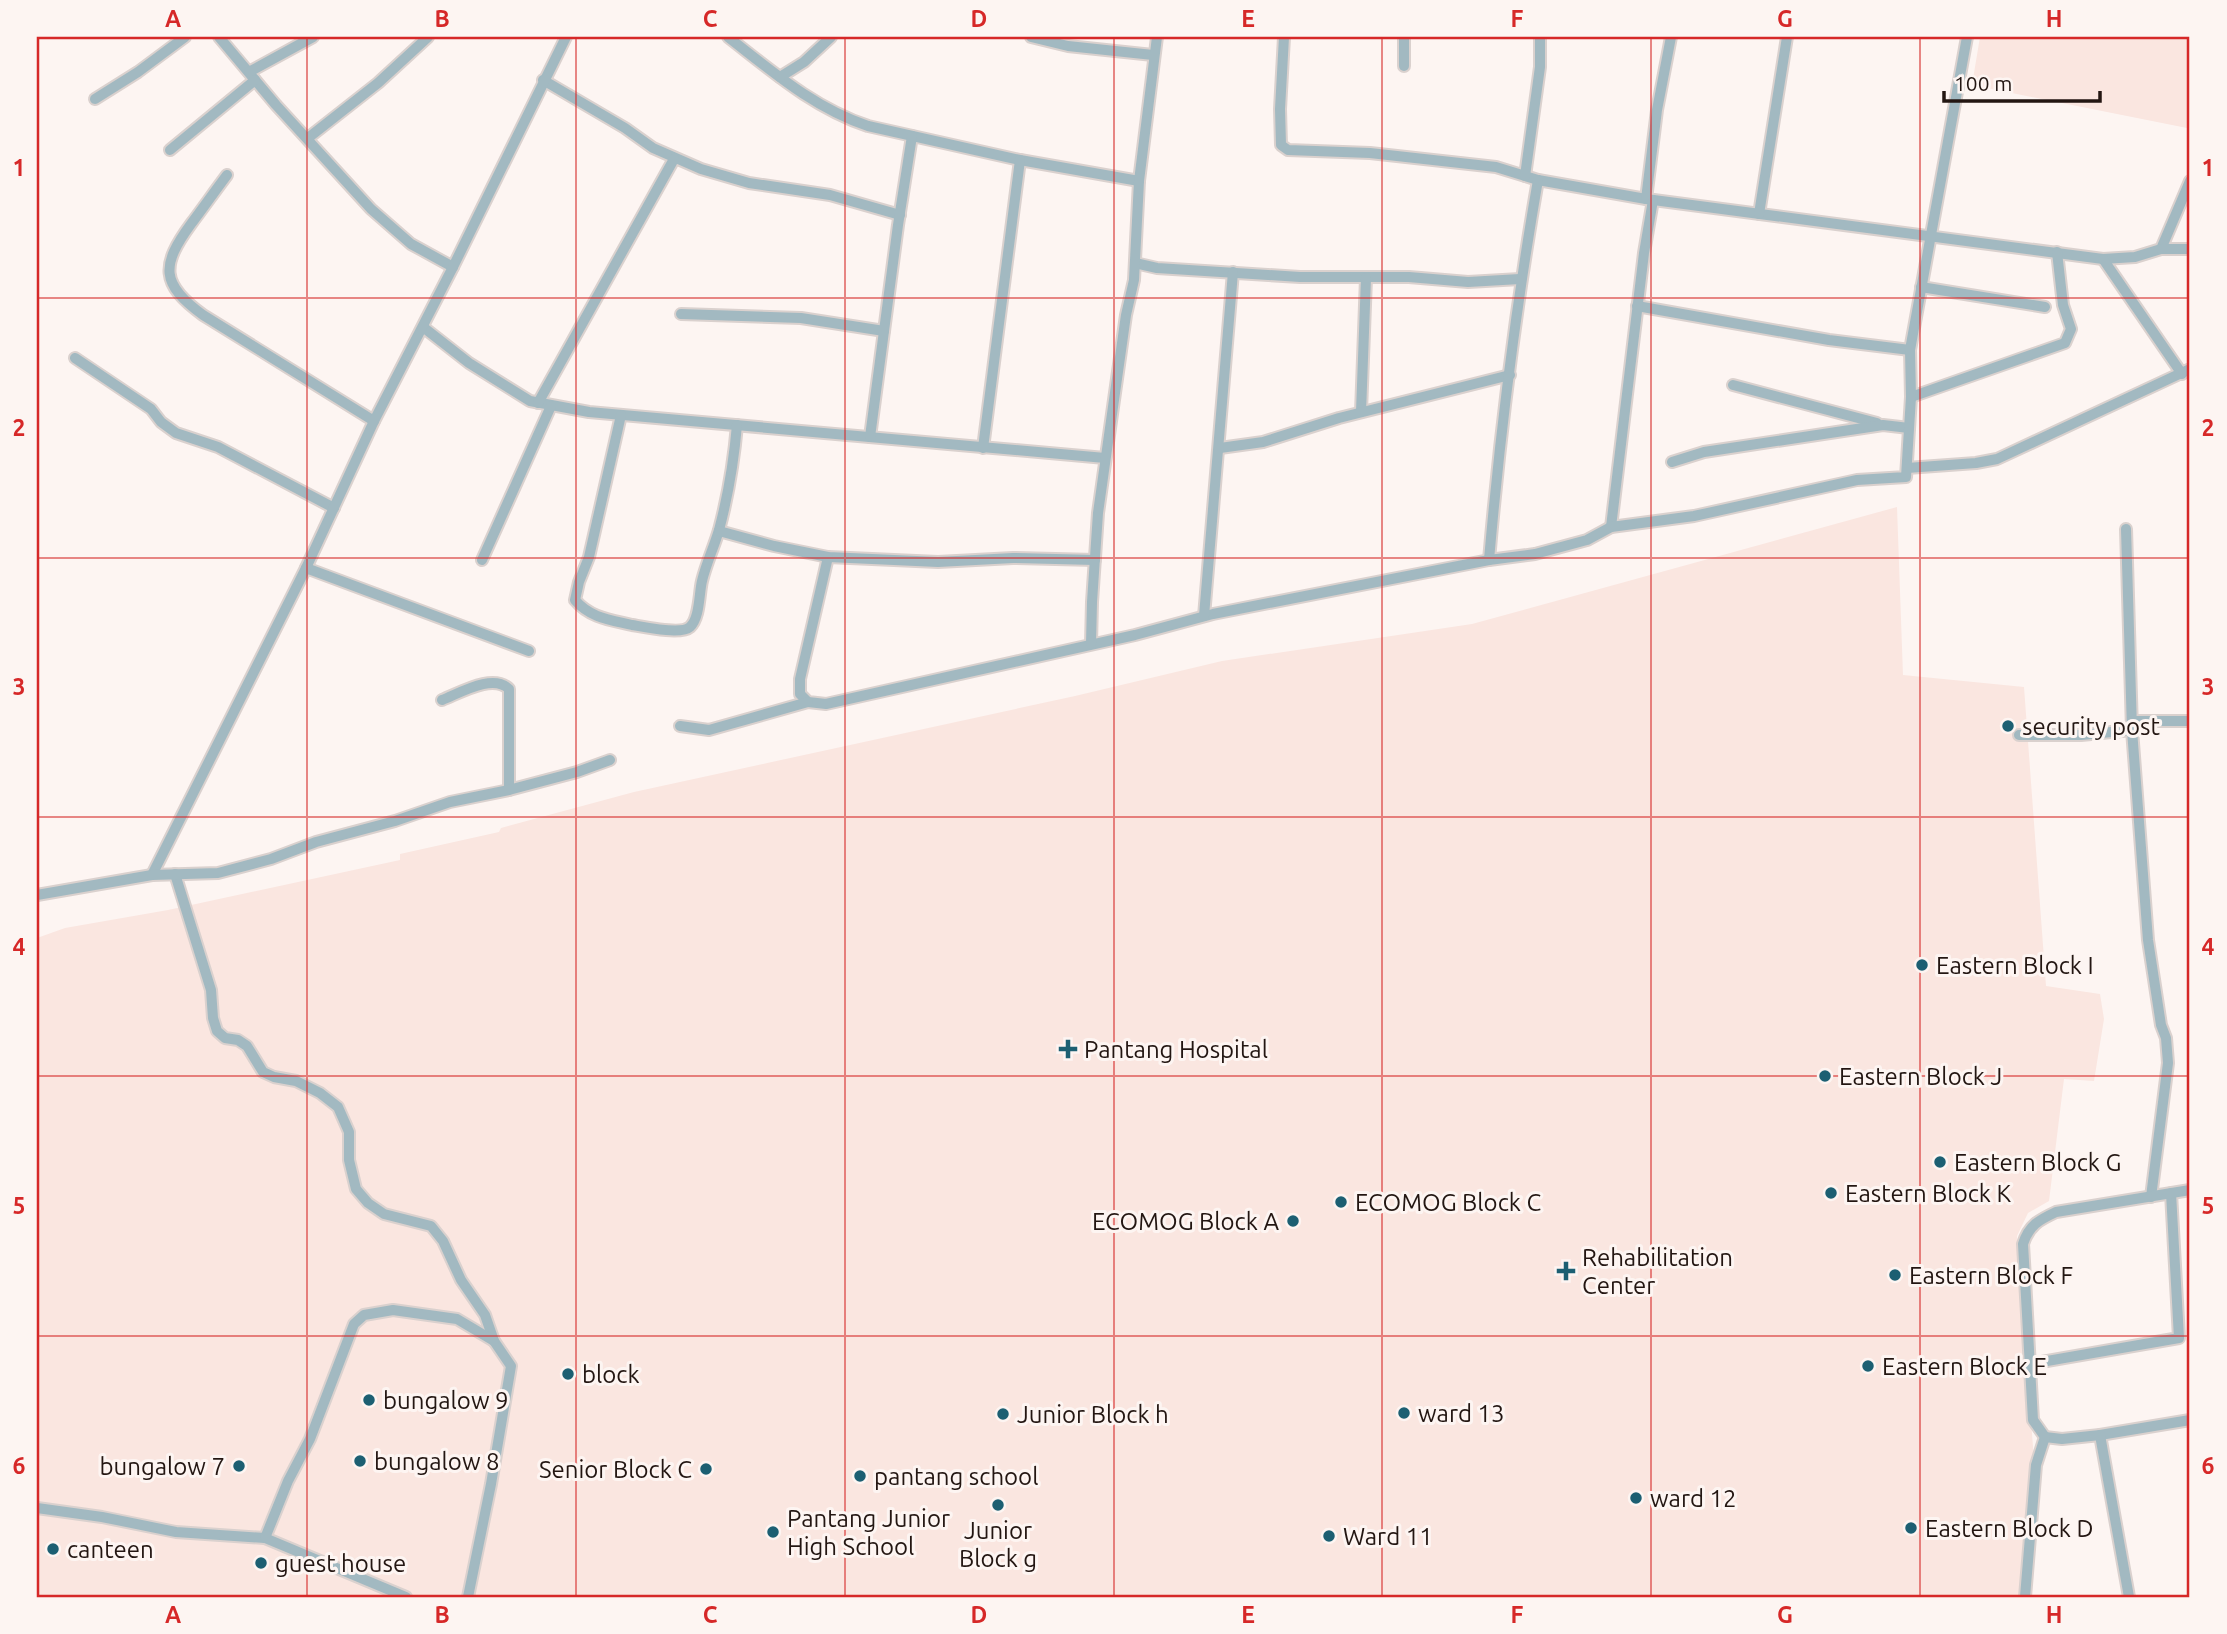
<svg xmlns="http://www.w3.org/2000/svg" width="2227" height="1634" viewBox="0 0 2227 1634" font-family="Ubuntu,sans-serif">
<style>
.built{fill:#fae6e0}
.lines{fill:none;stroke-linecap:round;stroke-linejoin:round}
.street-casing{stroke:#dad1ce;stroke-width:14}
.street{stroke:#a2b9c1;stroke-width:10}
.grid{fill:none;stroke:#d62828;stroke-width:2;stroke-opacity:0.55}
.poi-dot{fill:#1c5f72;stroke:#fdf5f2;stroke-width:2.5}
.labels{text-anchor:middle;dominant-baseline:central;stroke-width:6;stroke-linejoin:round;paint-order:stroke}
.poi-label{font-size:24px;fill:#231612;stroke:#fdf5f2;text-anchor:start}
.neatline{fill:none;stroke:#d62828;stroke-width:2.5}
.grid-label{font-size:23px;text-anchor:middle;font-weight:bold;fill:#d62828}
</style>
<rect width="100%" height="100%" fill="#fdf5f2"/>
<g class="built">
<polygon points="1980,37 2190,37 2190,114 2187,128 1972,85"/>
<polygon points="1897,507 1903,675 2024,687 2046,986 2100,994 2104,1019 2094,1081 2064,1079 2049,1201 2028,1213 2017,1236 2034,1460 2023,1597 37,1597 37,938 65,928 168,910 400,860 400,854 499,832 501,828 634,792 1075,696 1222,661 1472,624"/>
</g>
<g class="lines">
<defs>
<g id="street">
<polyline points="219,37 276,105 371,209 411,244 453,267"/>
<path d="M728,37C773,72 814,108 868,126L1020,160L1139,181"/>
<polyline points="1031,37 1068,46 1153,55"/>
<polyline points="1284,37 1280,109 1281,145 1288,150 1370,153 1496,167 1538,180 1646,199 2103,259 2135,257 2161,249 2190,181"/>
<polyline points="1404,66 1404,37"/>
<polyline points="249,72 313,37"/>
<polyline points="780,77 804,62 831,37"/>
<polyline points="543,80 625,128 653,148 701,169 749,183 830,195 900,215"/>
<polyline points="95,99 138,72 185,37"/>
<polyline points="308,138 378,83 428,37"/>
<polyline points="170,150 255,80"/>
<path d="M227,175C215,191 203,208 191,224C161,265 160,284 203,315L374,421"/>
<polyline points="1525,176 1540,67 1540,37"/>
<polyline points="1646,199 1657,110 1671,37"/>
<polyline points="1759,214 1787,37"/>
<polyline points="2161,249 2190,249"/>
<polyline points="2103,259 2182,374"/>
<polyline points="1135,263 1157,268 1300,277 1409,277 1468,282 1520,279"/>
<polyline points="1921,287 2045,307"/>
<polyline points="1637,306 1829,340 1910,350"/>
<polyline points="681,314 801,318 884,331"/>
<polyline points="423,327 469,363 530,401 589,412 1105,458"/>
<polyline points="75,358 151,409 161,422 176,433 218,447 334,508"/>
<polyline points="1733,385 1877,423"/>
<polyline points="1911,397 2065,343 2071,329 2063,305 2057,252"/>
<polyline points="538,403 674,159"/>
<polyline points="1361,412 1366,278"/>
<path d="M621,415L589,557L579,582L575,600C590,618 611,620 632,625C644,627 681,635 690,627C700,618 699,593 702,581C706,564 714,547 719,530C728,496 734,460 737,425"/>
<polyline points="870,437 898,225 912,136"/>
<polyline points="983,448 1020,160"/>
<polyline points="1220,448 1263,442 1339,418 1510,375"/>
<polyline points="1672,462 1704,452 1883,425 1909,428"/>
<polyline points="1907,468 1976,463 1997,459 2190,369"/>
<polyline points="1611,527 1644,253 1653,200"/>
<polyline points="2126,529 2132,730 2148,940 2161,1025 2166,1038 2168,1063 2151,1197"/>
<polyline points="719,531 774,546 828,557 938,562 1013,558 1095,560"/>
<polyline points="828,557 800,679 800,694 808,702 826,704 1135,635 1213,614 1489,560 1535,554 1587,540 1611,527 1694,516 1857,480 1906,477 1911,397 1910,350 1967,37"/>
<polyline points="482,560 551,406"/>
<path d="M1489,560C1500,433 1516,306 1538,180"/>
<polyline points="306,568 529,651"/>
<polyline points="1204,616 1233,272"/>
<polyline points="1091,644 1092,602 1098,513 1126,315 1134,280 1139,181 1157,37"/>
<path d="M442,700C460,693 493,673 509,689V790"/>
<polyline points="2132,721 2190,721"/>
<polyline points="680,726 709,730 808,702"/>
<polyline points="2019,735 2081,735 2132,730"/>
<polyline points="175,874 211,990 213,1018 217,1031 225,1038 238,1040 247,1046 263,1072 274,1077 296,1081 320,1093 338,1107 349,1132 349,1160 356,1189 368,1203 384,1214 431,1226 443,1241 461,1280 485,1315 494,1341 511,1366 491,1484 468,1597"/>
<polyline points="152,875 306,568 374,421 453,267 566,37"/>
<polyline points="37,895 152,875 218,873 271,859 316,842 395,821 450,802 509,790 577,772 610,760"/>
<polyline points="2030,1364 2179,1338 2171,1193"/>
<polyline points="2100,1435 2190,1420"/>
<polyline points="2045,1437 2062,1439 2100,1435 2129,1597"/>
<polyline points="37,1508 102,1517 176,1532 265,1538 406,1597"/>
<polyline points="265,1538 288,1481 310,1439 354,1324 364,1315 393,1310 457,1319 494,1341"/>
<path d="M2025,1597L2036,1465L2045,1437L2033,1420L2023,1244C2029,1225 2039,1220 2056,1212L2190,1190"/>
</g>
</defs>
<use href="#street" class="street-casing"/>
<use href="#street" class="street"/>
</g>
<path class="grid" d="M307,37V1597M576,37V1597M845,37V1597M1114,37V1597M1382,37V1597M1651,37V1597M1920,37V1597M37,298H2190M37,558H2190M37,817H2190M37,1076H2190M37,1336H2190"/>
<g class="poi-dot">
<circle cx="2008" cy="726" r="7"/>
<circle cx="1922" cy="965" r="7"/>
<path d="M1064.5 1038.5h7v7h7v7h-7v7h-7v-7h-7v-7h7z"/>
<circle cx="1825" cy="1076" r="7"/>
<circle cx="1940" cy="1162" r="7"/>
<circle cx="1831" cy="1193" r="7"/>
<circle cx="1341" cy="1202" r="7"/>
<circle cx="1293" cy="1221" r="7"/>
<path d="M1562.5 1260.5h7v7h7v7h-7v7h-7v-7h-7v-7h7z"/>
<circle cx="1895" cy="1275" r="7"/>
<circle cx="1868" cy="1366" r="7"/>
<circle cx="568" cy="1374" r="7"/>
<circle cx="369" cy="1400" r="7"/>
<circle cx="1404" cy="1413" r="7"/>
<circle cx="1003" cy="1414" r="7"/>
<circle cx="360" cy="1461" r="7"/>
<circle cx="239" cy="1466" r="7"/>
<circle cx="706" cy="1469" r="7"/>
<circle cx="860" cy="1476" r="7"/>
<circle cx="1636" cy="1498" r="7"/>
<circle cx="998" cy="1505" r="7"/>
<circle cx="1911" cy="1528" r="7"/>
<circle cx="773" cy="1532" r="7"/>
<circle cx="1329" cy="1536" r="7"/>
<circle cx="53" cy="1549" r="7"/>
<circle cx="261" cy="1563" r="7"/>
</g>
<g class="labels">
<g class="poi-label">
<text x="2022" y="726">security post</text>
<text x="1936" y="965">Eastern Block I</text>
<text x="1084" y="1049">Pantang Hospital</text>
<text x="1839" y="1076">Eastern Block J</text>
<text x="1954" y="1162">Eastern Block G</text>
<text x="1845" y="1193">Eastern Block K</text>
<text x="1355" y="1202">ECOMOG Block C</text>
<text x="1279" y="1221" text-anchor="end">ECOMOG Block A</text>
<text x="1582" y="1257">Rehabilitation<tspan x="1582" dy="28">Center</tspan></text>
<text x="1909" y="1275">Eastern Block F</text>
<text x="1882" y="1366">Eastern Block E</text>
<text x="582" y="1374">block</text>
<text x="383" y="1400">bungalow 9</text>
<text x="1418" y="1413">ward 13</text>
<text x="1017" y="1414">Junior Block h</text>
<text x="374" y="1461">bungalow 8</text>
<text x="225" y="1466" text-anchor="end">bungalow 7</text>
<text x="692" y="1469" text-anchor="end">Senior Block C</text>
<text x="874" y="1476">pantang school</text>
<text x="1650" y="1498">ward 12</text>
<text x="787" y="1518">Pantang Junior<tspan x="787" dy="28">High School</tspan></text>
<text x="1925" y="1528">Eastern Block D</text>
<text x="998" y="1530" text-anchor="middle">Junior<tspan x="998" dy="28">Block g</tspan></text>
<text x="1343" y="1536">Ward 11</text>
<text x="67" y="1549">canteen</text>
<text x="275" y="1563">guest house</text>
</g>
</g>
<rect width="2227" height="1634" fill="none" stroke="#fdf5f2" stroke-width="77"/>
<path d="M1944 91v10h156v-10" fill="none" stroke="#231612" stroke-width="3.5"/>
<text x="1954" y="91" font-size="21" fill="#231612" stroke="#fdf5f2" stroke-width="5" paint-order="stroke">100 m</text>
<rect x="38" y="38" width="2150" height="1558" class="neatline"/>
<g class="grid-label">
<text x="173" y="27">A</text>
<text x="442" y="27">B</text>
<text x="710" y="27">C</text>
<text x="979" y="27">D</text>
<text x="1248" y="27">E</text>
<text x="1517" y="27">F</text>
<text x="1785" y="27">G</text>
<text x="2054" y="27">H</text>
<text x="19" y="176">1</text>
<text x="2208" y="176">1</text>
<text x="19" y="436">2</text>
<text x="2208" y="436">2</text>
<text x="19" y="695">3</text>
<text x="2208" y="695">3</text>
<text x="19" y="955">4</text>
<text x="2208" y="955">4</text>
<text x="19" y="1214">5</text>
<text x="2208" y="1214">5</text>
<text x="19" y="1474">6</text>
<text x="2208" y="1474">6</text>
<text x="173" y="1623">A</text>
<text x="442" y="1623">B</text>
<text x="710" y="1623">C</text>
<text x="979" y="1623">D</text>
<text x="1248" y="1623">E</text>
<text x="1517" y="1623">F</text>
<text x="1785" y="1623">G</text>
<text x="2054" y="1623">H</text>
</g>
</svg>
